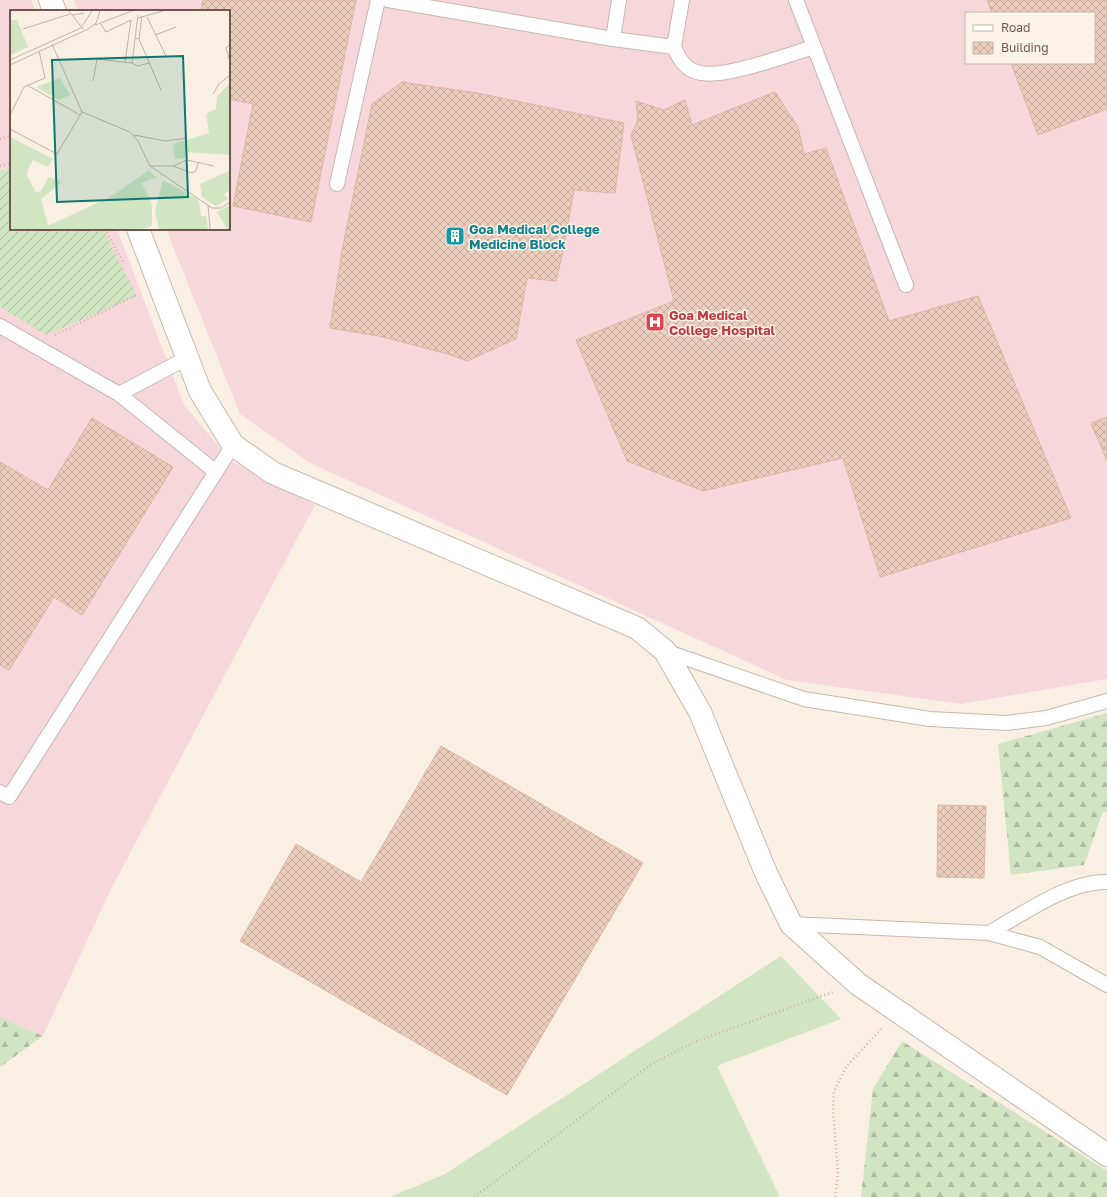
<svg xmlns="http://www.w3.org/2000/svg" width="1107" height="1197" viewBox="0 0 1107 1197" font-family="'Golos Text',sans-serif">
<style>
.medical{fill:#f6d7dc;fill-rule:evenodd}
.grass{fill:#d2e5c3}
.forest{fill:url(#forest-firs)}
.garden{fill:url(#garden-furrows)}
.building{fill:url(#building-cross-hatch);stroke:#ddb5a0}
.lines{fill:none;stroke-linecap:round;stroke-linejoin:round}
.service-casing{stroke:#c9b7ab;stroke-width:16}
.minor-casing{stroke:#c9b7ab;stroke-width:24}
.path{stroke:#d0b2a1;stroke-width:2.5;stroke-dasharray:1 3;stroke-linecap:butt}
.service{stroke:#fff;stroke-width:14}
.minor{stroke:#fff;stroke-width:22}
.labels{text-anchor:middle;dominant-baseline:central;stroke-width:3;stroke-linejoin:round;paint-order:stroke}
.culture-label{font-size:13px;font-weight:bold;fill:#0d838f;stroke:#fdf4e9;text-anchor:start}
.health-label{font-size:13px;font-weight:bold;fill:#be3a42;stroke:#fdf4e9;text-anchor:start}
.inset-road{fill:none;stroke:#c2b3a7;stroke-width:1}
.view{fill:#0f766e;fill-opacity:0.15;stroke:#0f766e;stroke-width:2}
.inset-edge{fill:none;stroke:#6f574c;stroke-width:2}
</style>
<defs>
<pattern id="forest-firs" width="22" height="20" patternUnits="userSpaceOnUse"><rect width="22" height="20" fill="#d2e5c3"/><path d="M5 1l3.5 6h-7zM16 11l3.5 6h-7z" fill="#afbca1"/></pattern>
<pattern id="garden-furrows" width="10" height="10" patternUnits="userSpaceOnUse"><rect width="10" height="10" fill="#d2e5c3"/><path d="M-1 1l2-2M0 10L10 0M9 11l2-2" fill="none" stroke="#afbca1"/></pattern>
<pattern id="building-cross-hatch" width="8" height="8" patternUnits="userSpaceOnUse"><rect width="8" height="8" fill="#eccebe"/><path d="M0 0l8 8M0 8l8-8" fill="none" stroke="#c3aa9d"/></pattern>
</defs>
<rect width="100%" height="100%" fill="#f9f0e3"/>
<g class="medical">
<polygon points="0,0 31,0 35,11 11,11 11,229 117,229 184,405 231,461 315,505 110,891 43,1036 0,1017"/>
<path d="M74,0H1107V679L961,704L787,680L310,463L240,414L166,229H229V11H78ZM966,13H1094V63H966Z"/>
</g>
<polygon class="grass" points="781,956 841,1019 717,1066 780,1197 390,1197 445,1174"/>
<g class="forest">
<polygon points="1107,713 1107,812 1103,812 1084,865 1011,875 998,744"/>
<polygon points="0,1017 43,1036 0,1067"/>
<polygon points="902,1041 1107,1171 1107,1197 861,1197 873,1089"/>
</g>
<polygon class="garden" points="11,167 11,229 103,229 137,296 46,335 0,307 0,171"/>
<g class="building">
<polygon points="203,0 356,0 311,222 233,206 253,104 229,99 229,11 201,11"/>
<polygon points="987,0 1107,0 1107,109 1038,135 1011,63 1094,63 1094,13 992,13"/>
<polygon points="402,82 477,93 624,123 615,193 574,190 563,251 556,281 527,278 516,339 467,361 448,354 379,336 330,328 342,251 372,104"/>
<polygon points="775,92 798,127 804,154 826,148 889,321 978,296 1071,518 880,577 843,458 703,491 627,461 576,340 674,301 631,135 638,120 636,101 664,110 685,100 692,125"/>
<polygon points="1107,417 1107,461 1091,423"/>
<polygon points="92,418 173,467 82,615 54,597 9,670 0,665 0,462 48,490"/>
<polygon points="441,746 643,863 507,1095 240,941 296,844 361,882"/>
<polygon points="938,805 986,806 984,878 937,877"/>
</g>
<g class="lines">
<defs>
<g id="service">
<polyline points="388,0 613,39 674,47 682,0"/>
<polyline points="796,0 906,285"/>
<polyline points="613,39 619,0"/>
<path d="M674,47C679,59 686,71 701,73C726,78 787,55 814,47"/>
<polyline points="337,184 378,0"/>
<polyline points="0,326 119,394 216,472"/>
<polyline points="119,394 187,358"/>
<polyline points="665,651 804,699 930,719 1007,723 1046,718 1107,701"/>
<polyline points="0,792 9,797 233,445"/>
<polyline points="791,924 989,933 1040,947 1107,985"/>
<path d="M989,933C1023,914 1068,881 1107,882"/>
</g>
<g id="minor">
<polyline points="50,0 55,11"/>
<polyline points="138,229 200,391 233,445 273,473 637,628 665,651 700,712 766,873 791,924 858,984 1107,1155"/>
</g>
</defs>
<use href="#service" class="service-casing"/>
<use href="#minor" class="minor-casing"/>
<g class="path">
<polyline points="0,139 11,136"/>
<polyline points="0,166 11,163"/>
<polyline points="105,229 124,264"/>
<polyline points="55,335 137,295"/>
<polyline points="474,1197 650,1065 694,1042 833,992"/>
<polyline points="835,1197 838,1174 833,1110 834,1091 846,1067 881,1029"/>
</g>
<use href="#service" class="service"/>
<use href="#minor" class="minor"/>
</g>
<defs>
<symbol id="building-square" viewBox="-11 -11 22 22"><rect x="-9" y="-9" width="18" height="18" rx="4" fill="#0f9aa8" stroke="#fdf4e9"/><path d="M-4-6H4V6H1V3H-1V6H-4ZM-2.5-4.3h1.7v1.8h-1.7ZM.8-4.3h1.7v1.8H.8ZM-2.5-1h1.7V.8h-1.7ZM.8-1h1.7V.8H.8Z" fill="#fff"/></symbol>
<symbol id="hospital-square" viewBox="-11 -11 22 22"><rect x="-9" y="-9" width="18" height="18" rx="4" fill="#e0444e" stroke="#fdf4e9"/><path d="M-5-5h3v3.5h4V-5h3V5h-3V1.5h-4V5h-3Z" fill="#fff"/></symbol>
</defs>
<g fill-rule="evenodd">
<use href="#building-square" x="444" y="225" width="22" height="22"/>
<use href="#hospital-square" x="644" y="311" width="22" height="22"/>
</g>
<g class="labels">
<g class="culture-label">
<text x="469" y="229">Goa Medical College<tspan x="469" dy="15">Medicine Block</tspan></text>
</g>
<g class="health-label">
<text x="669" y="315">Goa Medical<tspan x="669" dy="15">College Hospital</tspan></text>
</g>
</g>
<g transform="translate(10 10)">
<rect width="220" height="220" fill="#f9f0e3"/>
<path d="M139,160L146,167L132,173L142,194V216L132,219H31L100,187Z" fill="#d2e5c3"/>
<path d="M0,10H7L18,37L0,45ZM220,73V145L176,142L174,148L165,149L163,134L199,123L196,104L206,99L207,87ZM0,127L43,149L38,157L23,150L18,159L17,166L26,182L31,181L39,167L52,172L31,189L38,216L31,219H0ZM220,157V180L214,184L218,189L206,196L192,187L190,174L219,161ZM153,170L189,190L191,206H196L198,219H149L145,201ZM220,195V219H217L207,202Z" fill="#d2e5c3"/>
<path d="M50,68L60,85L49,90L26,77Z" fill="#d2e5c3"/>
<path class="inset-road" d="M59,1L73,19M62,5L74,3M137,7L156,46M128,8L153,1M91,14L96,22L121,10M85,15L122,1M13,19L60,4M145,25L166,17M125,28L129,29L151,80M129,29L132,6M42,34L72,102L120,122L128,131L140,156L202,198H211L220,192M220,34L216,38L220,52M0,50L71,18L82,1M115,52L121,10M122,53L128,56L139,53M0,55L78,19L86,13L90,1M83,71L87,49L122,53L128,5M17,75L70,105M203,84L209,74L220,65M0,105L14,77L35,68L29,41M0,119L47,144L72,102M124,125L155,131L177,128M140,156H163L182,163L186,161L188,153M163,156L177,150L204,156M198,195L200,219"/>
<path class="view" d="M173,46L178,187L47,192L42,50Z"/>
<rect width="220" height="220" class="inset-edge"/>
</g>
<rect x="965" y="12" width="130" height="52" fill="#fdf4e9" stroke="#c4b5aa"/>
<rect x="973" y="25" width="20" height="6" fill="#ffffff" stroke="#c4b5aa"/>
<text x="1001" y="32" font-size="12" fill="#6f574c">Road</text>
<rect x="973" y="42" width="20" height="12" fill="url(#building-cross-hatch)" stroke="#c4b5aa"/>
<text x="1001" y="52" font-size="12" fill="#6f574c">Building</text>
</svg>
